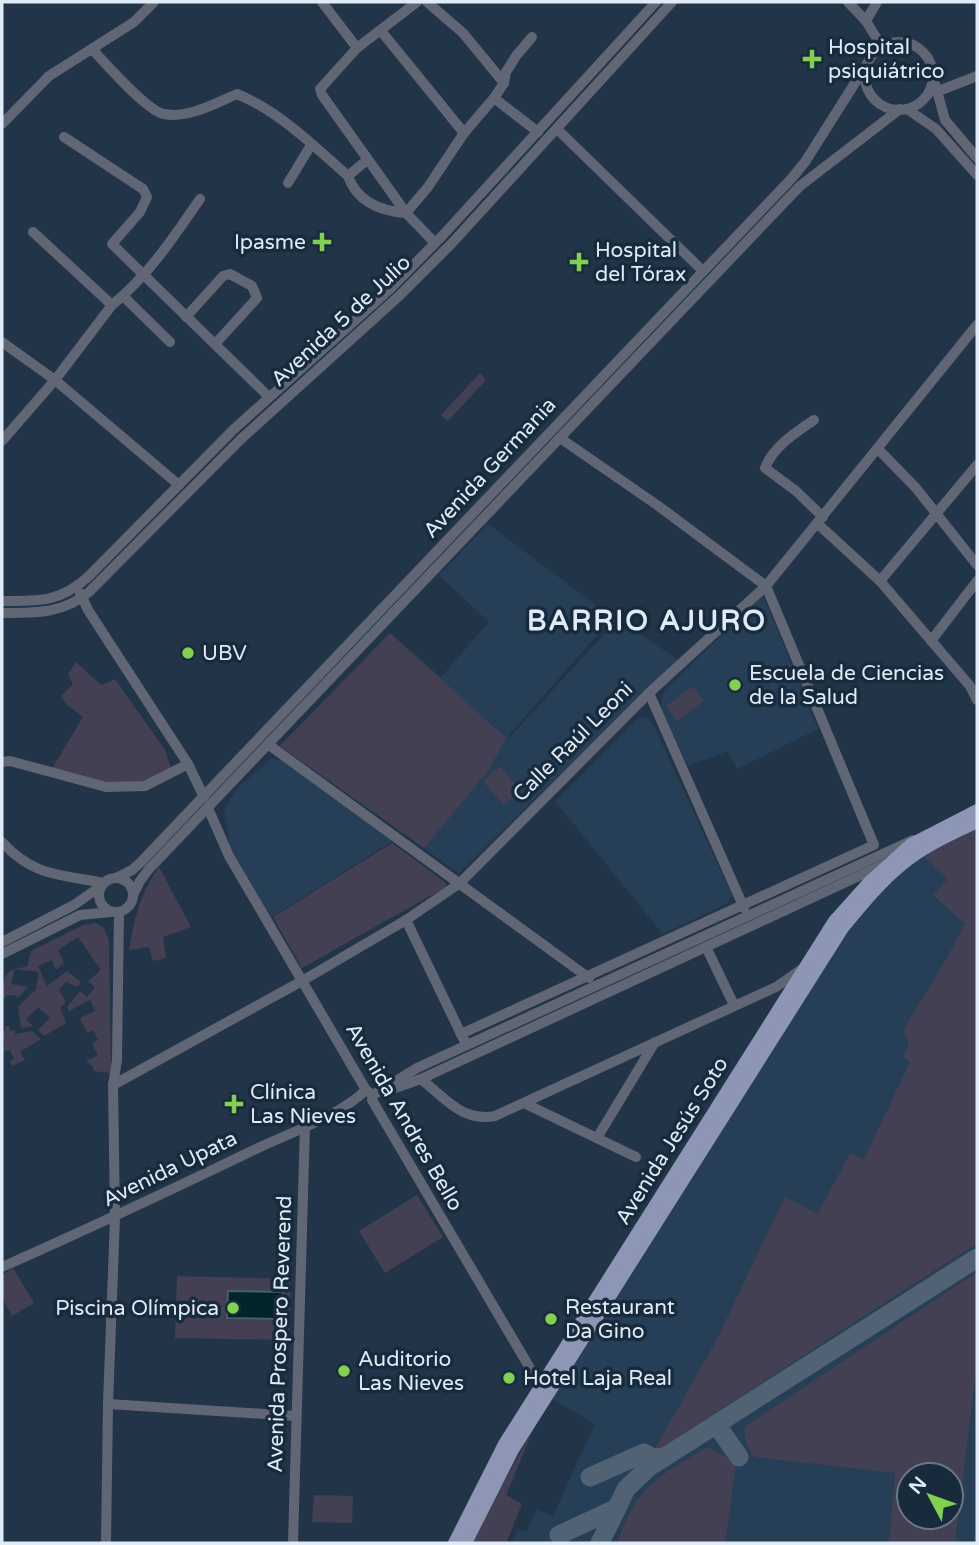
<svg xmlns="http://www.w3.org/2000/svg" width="979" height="1545" viewBox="0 0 979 1545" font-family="'Varela Round',sans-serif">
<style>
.built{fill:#263f56;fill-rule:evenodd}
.green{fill:#434053;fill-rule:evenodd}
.water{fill:#002528;stroke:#436066;stroke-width:2}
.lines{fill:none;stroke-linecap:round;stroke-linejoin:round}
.taxiway{stroke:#506273;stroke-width:19}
.minor{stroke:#616675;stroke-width:10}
.major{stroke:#8d97b5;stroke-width:12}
.poi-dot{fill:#82d04f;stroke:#182b3d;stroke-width:2.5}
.labels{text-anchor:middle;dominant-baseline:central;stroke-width:7;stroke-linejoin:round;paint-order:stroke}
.poi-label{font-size:21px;fill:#dfebf6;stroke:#182b3d;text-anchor:start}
.street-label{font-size:21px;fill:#dfebf6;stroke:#182b3d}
.district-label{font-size:28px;font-weight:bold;letter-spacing:2px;fill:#dfebf6;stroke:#182b3d}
</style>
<rect width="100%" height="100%" fill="#223548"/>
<g class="built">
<polygon points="488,524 609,615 610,620 509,735 510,737 618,619 678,660 459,873 280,746 390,633 441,677 489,622 439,575"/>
<polygon points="763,595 818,729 737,769 728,751 688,766 661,710 663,692"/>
<polygon points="646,716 653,724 732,895 728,903 663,934 555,801 637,719"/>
<polygon points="272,758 286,762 394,840 270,918 230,847 224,809 237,788"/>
<path d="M977,829V1543H512L518,1529L527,1532L537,1509L553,1516L595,1424L551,1398L831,955L856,919L901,873L923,856ZM909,1475H951V1517H909Z"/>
</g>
<g class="green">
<polygon points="480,373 486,380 448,421 441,415"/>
<polygon points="390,633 506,738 488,771 424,848 280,746"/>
<polygon points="76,662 101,685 115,679 165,750 171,767 140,786 106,787 50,772 83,717 66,704 61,696 73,684 68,674"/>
<polygon points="693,686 704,701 677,721 666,706"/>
<polygon points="500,766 521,790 504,805 483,781"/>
<polygon points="977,829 977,1243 658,1450 656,1447 716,1341 785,1197 818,1214 850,1153 864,1159 910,1062 903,1056 909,1045 903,1030 944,963 965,924 933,895 948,879 923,856"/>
<polygon points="392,843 446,883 446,887 302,968 273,917"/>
<path d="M159,867L191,927L163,937L166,958L153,961L149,947L129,950C134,920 140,893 159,867Z"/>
<path d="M96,923L104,928L109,940L111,1073L93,1071V1067L86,1061L98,1055L92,1044L98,1040L93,1030L87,1033L80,1018L95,1011L90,1000L69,1011L67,1007L80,991L87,997L95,987L88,981L101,970L78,937L58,950L64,963L56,970L52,960L38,966L47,986L67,971L81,982L77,987L66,982L59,990L66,1002L60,1008L66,1023L44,1036L38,1030L50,1018L38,1007L26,1019L33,1026L21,1028L18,1007L36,989L39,972L15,969L11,984L28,987L17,999L16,995L6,996L3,1000C2,978 4,968 27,967L31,951L83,925Z"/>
<polygon points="5,1026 9,1026 10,1030 15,1030 15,1034 32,1031 41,1039 20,1052 25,1060 12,1066 9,1061 14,1059 10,1050 2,1052 4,1047 2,1031 5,1031"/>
<polygon points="417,1195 443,1237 385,1273 359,1231"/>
<polygon points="13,1268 34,1303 12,1316 2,1298 2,1275"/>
<path d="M977,1272V1362L955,1543H889L895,1473L755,1457C747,1448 745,1441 744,1429L750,1423ZM909,1475H951V1517H909Z"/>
<polygon points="177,1276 291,1279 289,1340 175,1338"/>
<polygon points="533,1430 506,1495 522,1504 506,1543 472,1543 487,1512"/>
<path d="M707,1447L726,1457L736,1466L725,1543H617C639,1484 655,1479 707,1447Z"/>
<polygon points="314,1495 353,1496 352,1523 312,1522"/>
</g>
<polygon class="water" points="228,1291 283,1292 282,1319 227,1318"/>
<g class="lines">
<g class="taxiway">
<polyline points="716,1424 739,1457"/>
<polyline points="590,1477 644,1453 653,1458 665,1457"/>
<polyline points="559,1535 617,1508"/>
<polyline points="600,1543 626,1489 649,1467 977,1258"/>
</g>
<g class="minor">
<polyline points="322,2 357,48"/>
<polyline points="417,2 357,48 320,89 322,95 406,213 435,243"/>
<polyline points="427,2 463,33 504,83"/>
<polyline points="848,2 866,21 882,47"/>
<polyline points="866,21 877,2"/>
<polyline points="381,31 464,133"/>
<circle cx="899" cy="76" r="34"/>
<path d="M92,49C106,64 147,111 164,114C188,119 216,103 237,94C279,111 314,146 348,176C357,202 380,211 406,213L428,187L464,133L494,98L504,83L506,72L516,56L532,37"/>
<polyline points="934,80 945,120 977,158"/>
<polyline points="936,92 977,76"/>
<polyline points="494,98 538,132"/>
<polyline points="907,109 936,129 977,175"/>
<polyline points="2,124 49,76 134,22 154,2"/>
<polyline points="557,129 703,271"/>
<polyline points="64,137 143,189 147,197 140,212 112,244 269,397"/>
<polyline points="348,176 367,160"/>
<polyline points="288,183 311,145"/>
<polyline points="33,232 112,305"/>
<polyline points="123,296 170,342"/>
<polyline points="186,317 223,276 230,274 252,286 257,298 216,343"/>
<polyline points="2,342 55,380 179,485"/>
<path d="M814,420C796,432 773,447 765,468L796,491L823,517"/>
<path d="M2,441L55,380L112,305C147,277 174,237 200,199"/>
<polyline points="878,449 916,488 977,565"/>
<polyline points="818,524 880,581 970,686 977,700"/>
<polyline points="880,581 977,465"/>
<polyline points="80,593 88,610 188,764 204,797"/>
<path d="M2,601C38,601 59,603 88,577L233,430L390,289L444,234L656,2"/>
<path d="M2,613C35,613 63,614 89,592L241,439L398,297L453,242L672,2"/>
<polyline points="931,641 977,581"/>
<polyline points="649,693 744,908"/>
<polyline points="269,745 589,978"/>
<polyline points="2,762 10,761 106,787 145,786 188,764"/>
<polyline points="208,808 229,856 366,1090 373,1095 372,1100 544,1392"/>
<path d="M2,842C34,877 60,874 104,883"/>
<circle cx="116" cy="895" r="17"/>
<polyline points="116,878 132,870 141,862 792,178 805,162 867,64"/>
<polyline points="133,895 140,881 149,869 800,186 900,109"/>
<polyline points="406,920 461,1034"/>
<polyline points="2,942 74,905 101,886"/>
<polyline points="706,947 734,1005"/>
<polyline points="2,954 80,915 111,912"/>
<polyline points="467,1045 461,1034 874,845 766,586 657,505 560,438"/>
<path d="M421,1079C446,1099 462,1122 495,1116L776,987L802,969"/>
<polyline points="113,1085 302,981 406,920 460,883 649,693 766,586 977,325"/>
<polyline points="392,1089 421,1079 887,863"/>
<polyline points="373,1095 417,1068 913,840"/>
<polyline points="524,1103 636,1157"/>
<polyline points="597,1138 655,1042"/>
<path d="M2,1267C88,1229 173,1189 258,1148C292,1132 339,1116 366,1090"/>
<polyline points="108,1404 296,1416"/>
<polyline points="106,1543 108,1404 115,1217 113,1085 117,1060 119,912"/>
<polyline points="293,1543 305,1125"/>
</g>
<g class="major">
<polyline points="454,1543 504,1444 834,921 868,883 911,844 977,810"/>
<path d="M466,1543L513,1450L843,928C865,901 889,872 918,853C936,841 957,832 977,822"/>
</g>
</g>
<g class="poi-dot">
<path d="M808.5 48.5h7v7h7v7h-7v7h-7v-7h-7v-7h7z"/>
<path d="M318.5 231.5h7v7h7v7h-7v7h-7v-7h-7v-7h7z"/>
<path d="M575.5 251.5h7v7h7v7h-7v7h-7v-7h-7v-7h7z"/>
<circle cx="188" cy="653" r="7"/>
<circle cx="735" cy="685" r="7"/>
<path d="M230.5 1093.5h7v7h7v7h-7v7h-7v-7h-7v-7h7z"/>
<circle cx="233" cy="1308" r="7"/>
<circle cx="551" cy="1319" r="7"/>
<circle cx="344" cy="1371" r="7"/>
<circle cx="509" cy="1378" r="7"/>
</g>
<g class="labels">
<g class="poi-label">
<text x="828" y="47">Hospital<tspan x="828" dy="24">psiquiátrico</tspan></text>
<text x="306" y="242" text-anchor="end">Ipasme</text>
<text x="595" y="250">Hospital<tspan x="595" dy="24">del Tórax</tspan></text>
<text x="202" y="653">UBV</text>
<text x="749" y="673">Escuela de Ciencias<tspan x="749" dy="24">de la Salud</tspan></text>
<text x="250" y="1092">Clínica<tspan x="250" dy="24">Las Nieves</tspan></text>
<text x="565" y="1307">Restaurant<tspan x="565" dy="24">Da Gino</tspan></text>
<text x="219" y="1308" text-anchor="end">Piscina Olímpica</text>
<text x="358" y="1359">Auditorio<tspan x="358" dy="24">Las Nieves</tspan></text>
<text x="523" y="1378">Hotel Laja Real</text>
</g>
<g class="street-label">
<text transform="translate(341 321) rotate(-43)">Avenida 5 de Julio</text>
<text transform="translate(490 468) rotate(-47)">Avenida Germania</text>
<text transform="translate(573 742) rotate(-45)">Calle Raúl Leoni</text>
<text transform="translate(404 1117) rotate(60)">Avenida Andres Bello</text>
<text transform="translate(672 1141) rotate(-58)">Avenida Jesús Soto</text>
<text transform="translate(170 1169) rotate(-26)">Avenida Upata</text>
<text transform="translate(280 1334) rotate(-88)">Avenida Prospero Reverend</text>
</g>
<g class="district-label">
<text x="647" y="621">BARRIO AJURO</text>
</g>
</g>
<rect width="979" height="1545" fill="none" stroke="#dfebf6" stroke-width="7"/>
<g transform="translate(930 1496) rotate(311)"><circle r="33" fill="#182b3d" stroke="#687887" stroke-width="2"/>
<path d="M0-5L12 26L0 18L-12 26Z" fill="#82d04f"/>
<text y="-10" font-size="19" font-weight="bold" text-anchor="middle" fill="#dfebf6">N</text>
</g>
</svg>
